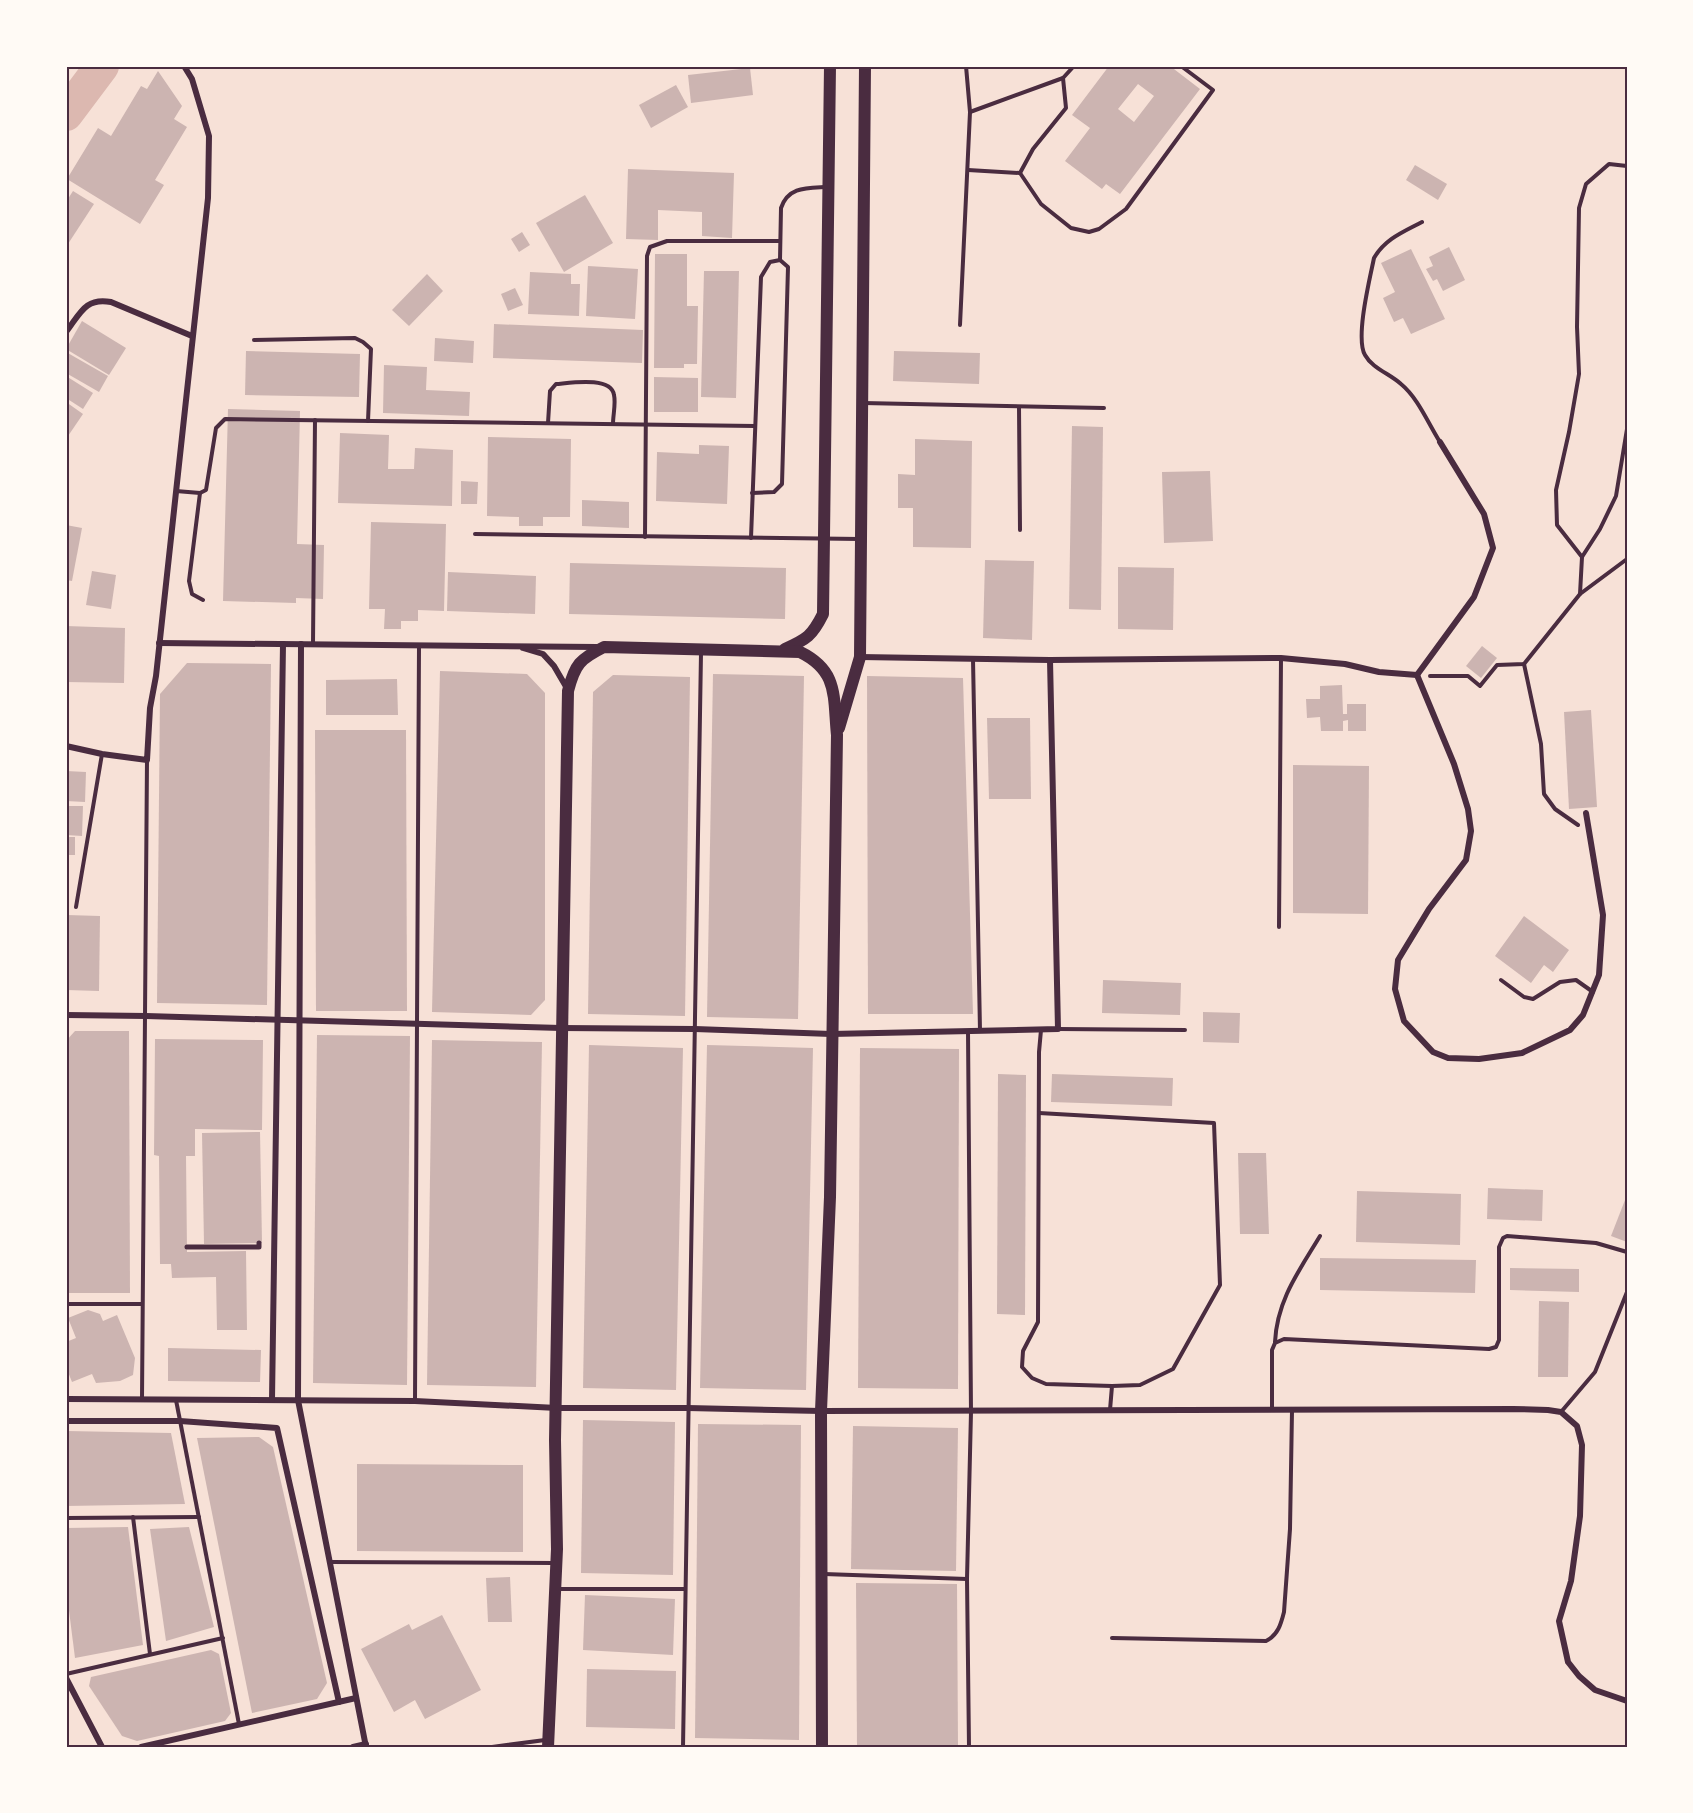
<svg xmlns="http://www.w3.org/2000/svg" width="1693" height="1813" viewBox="0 0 1693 1813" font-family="Karla,sans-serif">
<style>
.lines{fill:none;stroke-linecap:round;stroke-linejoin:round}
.river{stroke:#dcb8b0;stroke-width:34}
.building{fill:#ccb4b1;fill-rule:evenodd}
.path{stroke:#4a2c40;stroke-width:4}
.service{stroke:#4a2c40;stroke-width:4}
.pedestrian{stroke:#4a2c40;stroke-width:5}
.minor{stroke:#4a2c40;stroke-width:6}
.primary{stroke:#4a2c40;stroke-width:12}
.neatline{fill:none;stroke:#4a2c40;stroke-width:2}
</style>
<rect width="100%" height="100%" fill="#f7e1d7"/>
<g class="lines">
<polyline class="river" points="66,114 102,66"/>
</g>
<g class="building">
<path d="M1109,66H1170L1200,89L1120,194L1106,184L1102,189L1065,161L1090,128L1072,115ZM1138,84L1154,96L1134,122L1118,109Z"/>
<polygon points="750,68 753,95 691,103 688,75"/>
<polygon points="158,71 182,106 174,119 187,127 155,180 164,185 140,224 67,179 98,128 111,136 141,86 147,89"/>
<polygon points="676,85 688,107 651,128 639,105"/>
<polygon points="1415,165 1447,184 1438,200 1406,180"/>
<polygon points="628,169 734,173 732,238 702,236 702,212 658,210 658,240 626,239"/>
<polygon points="73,191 94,204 66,247 66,202"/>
<polygon points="585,195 613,243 564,272 536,223"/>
<polygon points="522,232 530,245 519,252 511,239"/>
<polygon points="1449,247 1465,280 1443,291 1437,279 1433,281 1426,269 1433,266 1429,257"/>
<polygon points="1411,249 1445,319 1411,334 1403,318 1394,322 1383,298 1395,292 1381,263"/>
<polygon points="655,254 687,254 687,306 698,306 697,364 684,364 684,368 654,368"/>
<polygon points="588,266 638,269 635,319 586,316"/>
<polygon points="704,271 739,271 736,398 701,397"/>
<polygon points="530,272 571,274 571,284 580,284 579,316 528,314"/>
<polygon points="427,274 443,291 409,326 392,310"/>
<polygon points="515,288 523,305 508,311 501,294"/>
<polygon points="82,321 126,348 109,375 66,349"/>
<polygon points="494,324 643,330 642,363 493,358"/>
<polygon points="435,338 474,341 473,363 434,361"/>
<polygon points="246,351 360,354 359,397 245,395"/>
<polygon points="894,351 980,353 979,384 893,381"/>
<polygon points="66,352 108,376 99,392 66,373"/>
<polygon points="384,365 427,367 426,390 470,392 469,416 383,413"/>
<polygon points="66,376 93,393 83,409 66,398"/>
<polygon points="654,377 698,378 698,412 654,412"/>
<polygon points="66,402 83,414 66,439"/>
<polygon points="228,409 300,411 297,544 324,545 323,599 296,598 296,603 223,601"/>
<polygon points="1072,426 1103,427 1101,610 1069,609"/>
<polygon points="340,433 389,435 388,469 414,469 415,448 453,450 452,506 338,503"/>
<polygon points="488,437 571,439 570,517 543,517 543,526 519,526 519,517 487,516"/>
<polygon points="915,439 972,441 971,548 913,547 913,508 898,508 898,474 915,475"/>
<polygon points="699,445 729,446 727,504 656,501 657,452 699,454"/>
<polygon points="1210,471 1213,541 1164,543 1162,472"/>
<polygon points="461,481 478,482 477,504 461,504"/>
<polygon points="582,500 629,502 629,528 582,526"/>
<polygon points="371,522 446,524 444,611 418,610 418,621 401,621 401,629 384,629 385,609 369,609"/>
<polygon points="66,525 82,528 72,581 66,580"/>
<polygon points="985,560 1034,561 1032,640 983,638"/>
<polygon points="570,563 786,568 785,619 569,614"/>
<polygon points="1118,567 1174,568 1173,630 1118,629"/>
<polygon points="92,571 116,575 111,609 86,605"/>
<polygon points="448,572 536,576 535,614 447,611"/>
<polygon points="66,626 125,628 124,683 66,682"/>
<polygon points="1482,646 1497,658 1481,678 1466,666"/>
<polygon points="187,663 271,664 267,1005 157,1003 160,694"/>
<polygon points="440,671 527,674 545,693 545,1000 531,1015 432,1012"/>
<polygon points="713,674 804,676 798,1019 707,1017"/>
<polygon points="613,675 690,677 685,1016 588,1014 593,692"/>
<polygon points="867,676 963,678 973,1014 868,1014"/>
<polygon points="397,679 398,715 326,715 326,680"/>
<polygon points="1342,685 1343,714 1347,714 1347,704 1366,704 1366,731 1348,731 1348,720 1343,721 1343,731 1321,731 1320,717 1307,718 1306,699 1320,699 1320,686"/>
<polygon points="1591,710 1597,807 1569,809 1564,712"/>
<polygon points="987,718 1030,718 1031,799 989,799"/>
<polygon points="315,730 406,730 407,1011 316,1011"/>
<polygon points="1293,765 1369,766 1368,914 1293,913"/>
<polygon points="66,771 86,772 85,802 66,801"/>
<polygon points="66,806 83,806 82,836 66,835"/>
<rect x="66" y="837" width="9" height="18"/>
<polygon points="67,915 100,916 99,991 66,990"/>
<polygon points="1524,916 1569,950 1553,972 1544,965 1531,983 1495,956"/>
<polygon points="1103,980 1181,983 1180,1015 1102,1013"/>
<polygon points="1203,1012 1240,1013 1239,1043 1203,1042"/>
<polygon points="75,1031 129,1031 130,1293 66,1293 66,1041"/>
<polygon points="317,1035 410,1036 407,1385 313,1383"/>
<polygon points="155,1039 263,1040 262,1130 195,1129 195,1156 186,1156 187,1252 246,1251 247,1330 217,1330 216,1277 172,1278 171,1264 160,1264 159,1156 154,1155"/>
<polygon points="432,1040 542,1042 536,1387 427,1385"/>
<polygon points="589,1045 683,1048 676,1390 583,1388"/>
<polygon points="707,1045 813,1048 806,1390 700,1388"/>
<polygon points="860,1048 959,1049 958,1389 858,1388"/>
<polygon points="998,1074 1026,1075 1025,1315 997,1314"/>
<polygon points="1052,1074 1173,1078 1172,1106 1051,1102"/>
<polygon points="260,1132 262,1243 204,1244 202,1133"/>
<polygon points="1238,1153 1266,1153 1269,1234 1240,1234"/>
<polygon points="1488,1188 1543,1190 1542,1221 1487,1219"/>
<polygon points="1357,1191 1461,1194 1460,1245 1356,1242"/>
<polygon points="1625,1200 1627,1200 1627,1242 1611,1236"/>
<polygon points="1320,1258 1476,1260 1475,1293 1320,1290"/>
<polygon points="1510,1268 1579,1269 1579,1292 1510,1290"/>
<polygon points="1539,1301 1569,1302 1568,1377 1538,1377"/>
<polygon points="88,1310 100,1314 103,1321 117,1315 135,1358 133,1375 120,1381 96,1383 92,1374 72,1382 66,1367 66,1342 76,1338 68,1318"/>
<polygon points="168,1348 261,1350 260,1382 168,1381"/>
<polygon points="583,1420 675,1422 673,1575 581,1573"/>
<polygon points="698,1424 801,1425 799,1740 695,1738"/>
<polygon points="853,1426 958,1428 956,1571 851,1569"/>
<polygon points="67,1431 171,1433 185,1504 66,1506"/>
<polygon points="259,1437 273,1447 327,1683 317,1699 252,1713 197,1438"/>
<polygon points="357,1464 523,1465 523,1552 357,1551"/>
<polygon points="128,1527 143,1645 75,1658 66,1587 66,1528"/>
<polygon points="189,1527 214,1627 166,1641 150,1529"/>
<polygon points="510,1577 512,1622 488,1622 486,1578"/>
<polygon points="856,1583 957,1584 958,1747 857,1747"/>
<polygon points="585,1595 675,1599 673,1655 583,1650"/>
<polygon points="442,1615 481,1690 425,1719 415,1700 394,1712 361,1649 409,1624 412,1630"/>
<polygon points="211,1650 219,1654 231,1713 225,1721 137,1741 122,1736 89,1686 91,1677"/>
<polygon points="587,1669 676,1671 675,1729 586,1727"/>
</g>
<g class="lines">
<g class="path">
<polyline points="1582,557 1557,525 1556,490 1569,432 1579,374 1577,327 1579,208 1586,184 1609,164 1627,166"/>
<polyline points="1580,594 1582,557 1600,529 1616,496 1627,429"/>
<polyline points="1524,664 1541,744 1544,794 1555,809 1578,825"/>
<polyline points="1430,676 1468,676 1480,686 1497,665 1524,664 1580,594 1627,559"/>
</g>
<g class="service">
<polyline points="970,112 1063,78 1074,66"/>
<polyline points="968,170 1020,173 1041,204 1071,228 1089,232 1099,229 1126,209 1213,90 1181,66"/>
<polyline points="1020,173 1033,149 1066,108 1063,78"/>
<path d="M1422,222C1403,232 1385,239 1374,258C1370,278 1355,338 1365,355C1372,368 1390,374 1401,384C1418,398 1428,423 1440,442"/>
<polyline points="960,325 970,112 966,66"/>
<polyline points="254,340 355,338 363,342 371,349 368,421"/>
<polyline points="863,403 1104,408"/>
<polyline points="1019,407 1020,530"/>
<path d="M548,423L550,391L556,384C570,383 611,376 614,395C616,403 613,415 613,424"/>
<polyline points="176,491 200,493 206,490 216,428 225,419 755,426"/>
<polyline points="200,493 189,581 192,594 203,600"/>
<path d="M752,493L774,492L782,484L788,267L780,260L781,208C788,187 806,188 825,187"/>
<polyline points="475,534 860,539"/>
<polyline points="645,537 647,256 650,247 667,241 780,241"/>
<polyline points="751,538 761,277 770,262 780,260"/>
<polyline points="313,644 315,420"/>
<polyline points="973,659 980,1031"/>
<polyline points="76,907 102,754"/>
<polyline points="1279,927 1281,658"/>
<polyline points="1501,980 1524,997 1533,999 1560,982 1576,980 1593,992"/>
<polyline points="1058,1029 1185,1030"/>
<polyline points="1041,1030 1039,1052 1038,1322 1023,1351 1022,1367 1032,1378 1046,1384 1112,1386"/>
<polyline points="968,1031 971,1412 967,1579 969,1747"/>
<polyline points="1039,1113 1214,1123 1220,1285 1173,1369 1140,1385 1112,1386 1110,1410"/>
<polyline points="66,1304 142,1304"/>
<path d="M1275,1342C1277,1300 1299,1271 1320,1236"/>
<polyline points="142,1399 147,760"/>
<polyline points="176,1400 239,1724"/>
<polyline points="415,1400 419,646"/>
<polyline points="1272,1410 1272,1350 1275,1343 1284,1339 1489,1349 1496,1347 1499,1340 1499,1247 1503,1238 1507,1236 1596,1243 1627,1252"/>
<polyline points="1561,1412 1595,1372 1627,1292"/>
<polyline points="133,1517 150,1654"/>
<polyline points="66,1518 199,1517"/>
<polyline points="330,1562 554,1563"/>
<polyline points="824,1574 967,1579"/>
<polyline points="557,1589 685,1589"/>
<path d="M1112,1638L1266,1641C1278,1635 1281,1624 1284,1612L1290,1529L1292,1411"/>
<polyline points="66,1674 223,1638"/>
<polyline points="492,1747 545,1740"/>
<polyline points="683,1747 701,653"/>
</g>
<polyline class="pedestrian" points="187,1247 259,1247 259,1243"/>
<g class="minor">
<path d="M66,332C80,314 85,297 111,302L192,336"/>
<polyline points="159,643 597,647"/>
<polyline points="301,644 298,1400 366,1747"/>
<polyline points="523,648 543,654 554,666 568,690"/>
<polyline points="860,657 1050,660 1281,658 1345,664 1379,672 1417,675"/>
<polyline points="1417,675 1454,764 1468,809 1471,831 1466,860 1429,909 1398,960 1395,989 1404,1021 1433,1052 1448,1058 1479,1059 1522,1053 1570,1030 1583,1015 1599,975 1603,915 1586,813"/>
<polyline points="1417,675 1474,597 1493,548 1484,514 1440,442"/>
<polyline points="66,746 102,754 147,760 150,708 156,676 208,198 209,136 192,79 184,66"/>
<polyline points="66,1015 146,1016 561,1028 695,1029 831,1034 1058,1029 1050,660"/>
<polyline points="66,1399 415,1401 557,1408 688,1408 821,1411 1513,1409 1548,1410 1561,1412 1577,1426 1582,1445 1580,1516 1571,1581 1559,1621 1568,1662 1579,1676 1595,1690 1627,1701"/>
<polyline points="272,1400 283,644"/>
<polyline points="66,1421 180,1421 277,1428 339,1702"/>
<polyline points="66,1678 102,1747"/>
<polyline points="141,1747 356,1698"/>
<polyline points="353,1747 366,1744"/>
</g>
<g class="primary">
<path d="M785,649C807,639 812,636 823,614L830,66"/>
<polyline points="839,728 860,657 865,66"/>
<path d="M548,1747L557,1549L555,1440L568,691C575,664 580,659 604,647L800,652C839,671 833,697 837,735L830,1197L821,1411L822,1747"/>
</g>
</g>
<rect width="1693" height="1813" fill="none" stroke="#fffaf5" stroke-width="135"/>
<rect x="68" y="68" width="1558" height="1678" class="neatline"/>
</svg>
